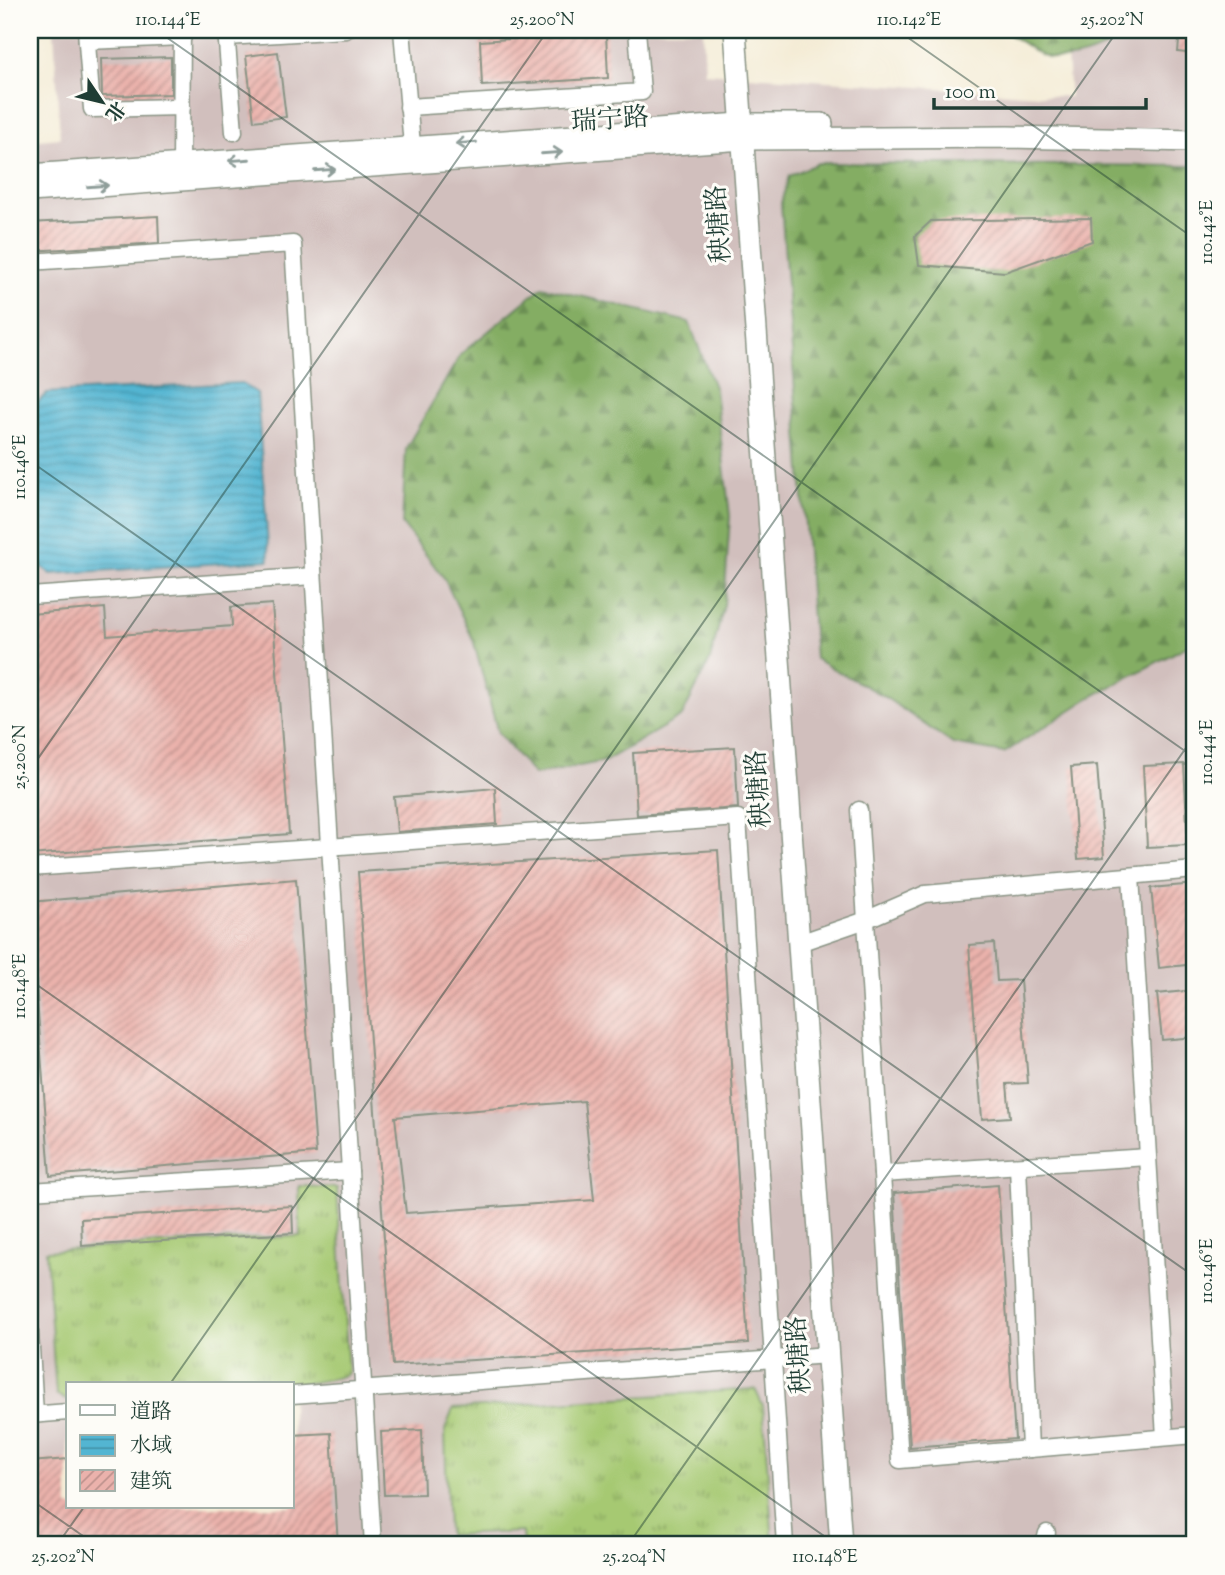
<svg xmlns="http://www.w3.org/2000/svg" width="1225" height="1575" viewBox="0 0 1225 1575" font-family="'Sorts Mill Goudy','Noto Serif SC',serif">
<style>
.industrial{fill:#d1bfbd;fill-rule:evenodd}
.grass{fill:url(#grass-tufts);stroke:#628353;stroke-width:2}
.forest{fill:url(#forest-firs);stroke:#52754c;stroke-width:2}
.water{fill:url(#water-rules);stroke:#397983;stroke-width:2}
.building{fill:url(#building-hatch);fill-rule:evenodd}
.lines{fill:none;stroke-linecap:round;stroke-linejoin:round}
.minor-casing{stroke:#8a9485;stroke-width:19}
.major-casing{stroke:#8a9485;stroke-width:24}
.minor{stroke:#fff;stroke-width:16}
.major{stroke:#fff;stroke-width:21}
.oneway{stroke:#8f9e9a}
.ticks{fill:none;stroke:#1f3d34;stroke-width:2;stroke-opacity:0.45}
.labels{text-anchor:middle;dominant-baseline:central;stroke-width:6;stroke-linejoin:round;paint-order:stroke}
.street-label{font-size:26px;fill:#1f3d34;stroke:#fdfcf7}
.neatline{fill:none;stroke:#1f3d34;stroke-width:2.5}
.ticks-label{font-size:18px;text-anchor:middle;fill:#1f3d34}
</style>
<defs>
<pattern id="grass-tufts" width="24" height="20" patternUnits="userSpaceOnUse" patternTransform="scale(1.75)"><rect width="24" height="20" fill="#a6c972"/><path d="M3 7l-1-3M5 7V3M7 7l1-3M15 17l-1-3M17 17v-4M19 17l1-3" fill="none" stroke="#87a45e"/></pattern>
<pattern id="forest-firs" width="22" height="20" patternUnits="userSpaceOnUse" patternTransform="scale(1.75)"><rect width="22" height="20" fill="#84ad64"/><path d="M5 1l3.5 6h-7zM16 11l3.5 6h-7z" fill="#6b8e53"/></pattern>
<pattern id="water-rules" width="6" height="5" patternUnits="userSpaceOnUse" patternTransform="scale(1.75)"><rect width="6" height="5" fill="#53b5d2"/><path d="M0 2.5h6" fill="none" stroke="#4494ab"/></pattern>
<pattern id="building-hatch" width="6" height="6" patternUnits="userSpaceOnUse" patternTransform="scale(1.75)"><rect width="6" height="6" fill="#ebb2ac"/><path d="M-1 1l2-2M0 6l6-6M5 7l2-2" fill="none" stroke="#be928d"/></pattern>
</defs>
<rect width="100%" height="100%" fill="#fdfcf7"/>
<filter id="ink" filterUnits="userSpaceOnUse"><feTurbulence type="fractalNoise" baseFrequency=".0143" numOctaves="2"/><feDisplacementMap in="SourceGraphic" scale="14" xChannelSelector="R" yChannelSelector="G"/><feConvolveMatrix kernelMatrix="1 2 1 2 8 2 1 2 1" color-interpolation-filters="sRGB"/></filter>
<filter id="wash" filterUnits="userSpaceOnUse"><feTurbulence type="fractalNoise" baseFrequency=".00686" numOctaves="4" result="noise"/><feDisplacementMap in="SourceGraphic" scale="28" xChannelSelector="R" yChannelSelector="G"/><feGaussianBlur stdDeviation="1.57" result="paint"/><feColorMatrix in="noise" values="0 0 0 0 0 0 0 0 0 0 0 0 0 0 0 0 0 1.4 0 .05"/><feComposite in="paint" operator="in"/></filter>
<g filter="url(#wash)">
<rect width="100%" height="100%" fill="#f4ecd6"/>
<path class="industrial" d="M54,30H703L705,73L1070,97L1067,56L1087,55L1115,44L1127,32L1195,30V1545H30V141L60,138ZM68,1384H292V1507H68Z"/>
<g class="grass">
<path d="M299,1186L337,1188L348,1373C316,1394 118,1384 68,1384V1401L56,1394L46,1251L300,1236Z"/>
<polygon points="755,1389 763,1406 773,1545 523,1545 522,1532 448,1535 445,1430 453,1409"/>
</g>
<g class="forest">
<path d="M1009,30H1129C1112,48 1074,64 1048,57C1036,54 1021,41 1010,35Z"/>
<polygon points="818,163 1195,166 1195,642 1089,698 1004,753 953,744 882,695 815,659 781,203 789,176"/>
<polygon points="542,287 689,322 715,390 730,516 724,605 710,660 682,716 605,761 534,775 498,733 473,639 444,578 402,524 406,448 461,354"/>
</g>
<polygon class="water" points="241,383 257,393 269,560 51,574 41,566 37,403 47,393"/>
<g id="blocks">
<g class="building">
<polygon points="1180,30 1195,30 1195,54 1178,52"/>
<polygon points="606,33 608,78 482,86 480,41"/>
<polygon points="278,52 286,117 254,121 246,56"/>
<polygon points="171,57 171,94 102,96 101,59"/>
<polygon points="158,216 159,243 30,251 30,223"/>
<polygon points="1091,218 1092,241 1005,272 919,265 915,236 931,221"/>
<polygon points="272,604 289,834 30,855 30,614 105,608 107,636 232,626 231,607"/>
<polygon points="735,747 738,808 637,815 633,753"/>
<polygon points="1184,764 1188,845 1147,847 1143,766"/>
<polygon points="1097,765 1104,857 1078,859 1071,767"/>
<polygon points="495,788 497,824 397,832 394,797"/>
<path d="M718,850L748,1343L393,1365L358,872ZM584,1101L594,1200L406,1213L395,1117Z"/>
<polygon points="296,879 316,1153 50,1176 30,902"/>
<polygon points="1195,884 1195,964 1159,968 1151,888"/>
<polygon points="994,943 997,981 1020,980 1028,1083 1007,1084 1010,1117 982,1119 969,945"/>
<polygon points="1195,990 1195,1037 1162,1040 1157,994"/>
<polygon points="998,1185 1015,1439 910,1447 894,1193"/>
<polygon points="292,1206 293,1233 82,1246 81,1219"/>
<polygon points="422,1430 424,1494 384,1495 381,1432"/>
<polygon points="331,1433 338,1545 30,1545 30,1462 68,1459 68,1507 292,1507 292,1435"/>
</g>
</g>
</g>
<g filter="url(#ink)">
<use href="#blocks" fill-opacity="0" stroke="#8a9485" stroke-width="2"/>
<g class="lines">
<defs>
<g id="minor">
<polyline points="86,30 92,109 182,107"/>
<polyline points="226,30 234,132"/>
<polyline points="402,30 413,157"/>
<polyline points="227,37 346,30"/>
<polyline points="87,41 183,37"/>
<polyline points="408,107 642,92 637,30"/>
<polyline points="181,164 182,30"/>
<polyline points="30,262 293,244 373,1545"/>
<polyline points="30,596 313,576"/>
<polyline points="859,810 900,1460 1030,1449"/>
<polyline points="30,868 738,818 785,1545"/>
<polyline points="1131,876 1165,1437"/>
<polyline points="799,943 863,921 925,894 1195,870"/>
<polyline points="1018,1166 1030,1449 1195,1435"/>
<polyline points="882,1174 1148,1157"/>
<polyline points="30,1191 350,1171"/>
<polyline points="30,1332 35,1414"/>
<polyline points="292,1395 828,1355"/>
<polyline points="30,1415 68,1412"/>
<polyline points="1044,1545 1047,1533"/>
</g>
<g id="major">
<polyline points="735,30 841,1545"/>
<polyline points="30,175 741,124 822,124"/>
<polyline points="30,191 743,139 1008,137 1195,141"/>
</g>
</defs>
<use href="#minor" class="minor-casing"/>
<use href="#major" class="major-casing"/>
<use href="#minor" class="minor"/>
<use href="#major" class="major"/>
</g>
<defs><path id="oneway-shaft" d="M-6 0H5M1.5-3L5.5 0L1.5 3" fill="none" stroke-width="1.6" stroke-linecap="round" stroke-linejoin="round" transform="scale(1.75)"/></defs>
<g class="oneway">
<use href="#oneway-shaft" transform="translate(466 143) rotate(176)"/>
<use href="#oneway-shaft" transform="translate(552 153) rotate(-4)"/>
<use href="#oneway-shaft" transform="translate(239 160) rotate(176)"/>
<use href="#oneway-shaft" transform="translate(325 170) rotate(-4)"/>
<use href="#oneway-shaft" transform="translate(98 186) rotate(-4)"/>
</g>
</g>
<path class="ticks" d="M156,30L1195,758M897,30L1195,239M30,461L1195,1277M30,770L548,30M30,980L837,1545M170,1384L1118,30M30,1499L96,1545M57,1545L84,1507M628,1545L1195,735"/>
<g class="labels">
<g class="street-label">
<text transform="translate(610 121) rotate(-4)">瑞宁路</text>
<text transform="translate(720 224) rotate(-94)">秧塘路</text>
<text transform="translate(760 789) rotate(-94)">秧塘路</text>
<text transform="translate(800 1355) rotate(-94)">秧塘路</text>
</g>
</g>
<rect width="1225" height="1575" fill="none" stroke="#fdfcf7" stroke-width="77"/>
<rect x="66" y="1382" width="228" height="126" fill="#fdfcf7" stroke="#a4b0a9" stroke-width="2"/>
<rect x="80" y="1405" width="35" height="10" fill="#ffffff" stroke="#a4b0a9" stroke-width="2"/>
<text x="130" y="1418" font-size="21" fill="#1f3d34">道路</text>
<rect x="80" y="1435" width="35" height="21" fill="url(#water-rules)" stroke="#a4b0a9" stroke-width="2"/>
<text x="130" y="1452" font-size="21" fill="#1f3d34">水域</text>
<rect x="80" y="1470" width="35" height="21" fill="url(#building-hatch)" stroke="#a4b0a9" stroke-width="2"/>
<text x="130" y="1488" font-size="21" fill="#1f3d34">建筑</text>
<g transform="translate(102 102) rotate(125)" stroke="#fdfcf7" stroke-width="5" paint-order="stroke">
<path d="M0-5L12 26L0 18L-12 26Z" fill="#1f3d34"/>
<text y="-10" font-size="19" font-weight="bold" text-anchor="middle" fill="#1f3d34">北</text>
</g>
<path d="M934 98v10h212v-10" fill="none" stroke="#1f3d34" stroke-width="3.5"/>
<text x="945" y="98" font-size="21" fill="#1f3d34" stroke="#fdfcf7" stroke-width="5" paint-order="stroke">100 m</text>
<rect x="38" y="38" width="1148" height="1498" class="neatline"/>
<g class="ticks-label">
<text x="168" y="25">110.144°E</text>
<text x="542" y="25">25.200°N</text>
<text x="909" y="25">110.142°E</text>
<text x="1112" y="25">25.202°N</text>
<text transform="translate(1206 232) rotate(-90)" y="6">110.142°E</text>
<text transform="translate(19 467) rotate(-90)" y="6">110.146°E</text>
<text transform="translate(1206 752) rotate(-90)" y="6">110.144°E</text>
<text transform="translate(19 757) rotate(-90)" y="6">25.200°N</text>
<text transform="translate(19 986) rotate(-90)" y="6">110.148°E</text>
<text transform="translate(1206 1271) rotate(-90)" y="6">110.146°E</text>
<text x="63" y="1562">25.202°N</text>
<text x="634" y="1562">25.204°N</text>
<text x="825" y="1562">110.148°E</text>
</g>
</svg>
